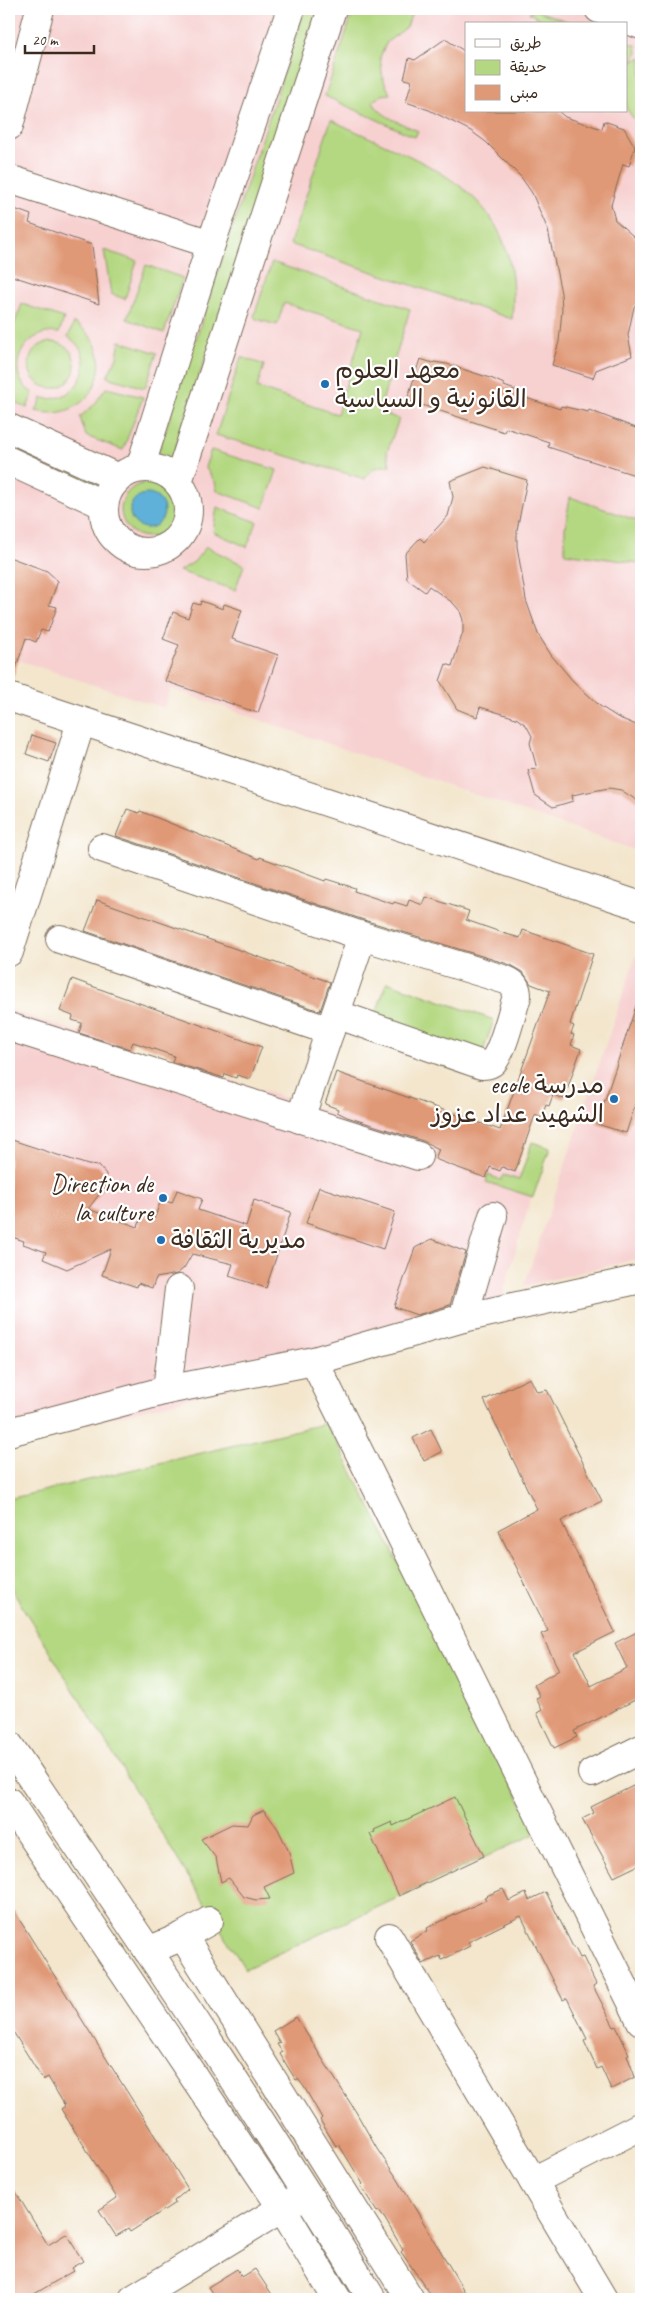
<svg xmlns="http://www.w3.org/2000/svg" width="650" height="2308" viewBox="0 0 650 2308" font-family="Caveat,'Playpen Sans Arabic',sans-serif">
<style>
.built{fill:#f7d0d0;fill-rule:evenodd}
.green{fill:#b4d881;stroke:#788150}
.water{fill:#5eb1d9;stroke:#4c6e7c}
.building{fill:#e09977}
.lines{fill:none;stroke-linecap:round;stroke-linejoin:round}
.minor-casing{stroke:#7b6c5b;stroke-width:30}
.major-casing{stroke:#7b6c5b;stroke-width:30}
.minor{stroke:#fff;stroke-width:28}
.major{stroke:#fff;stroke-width:28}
.poi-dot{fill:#1f6fb2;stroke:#fff;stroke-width:2}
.labels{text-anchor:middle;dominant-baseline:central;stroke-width:4.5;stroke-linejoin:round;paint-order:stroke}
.poi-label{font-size:25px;fill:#3b2a1e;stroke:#fff;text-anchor:start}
</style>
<rect width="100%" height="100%" fill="#fff"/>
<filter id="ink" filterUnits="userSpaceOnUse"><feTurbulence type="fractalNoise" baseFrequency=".02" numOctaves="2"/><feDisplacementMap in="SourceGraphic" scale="10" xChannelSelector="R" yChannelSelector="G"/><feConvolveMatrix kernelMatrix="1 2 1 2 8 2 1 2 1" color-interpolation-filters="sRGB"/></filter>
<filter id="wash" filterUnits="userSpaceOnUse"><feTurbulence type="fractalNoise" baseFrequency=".0096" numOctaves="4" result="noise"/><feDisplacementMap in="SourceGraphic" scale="20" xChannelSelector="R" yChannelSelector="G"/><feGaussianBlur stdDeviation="1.12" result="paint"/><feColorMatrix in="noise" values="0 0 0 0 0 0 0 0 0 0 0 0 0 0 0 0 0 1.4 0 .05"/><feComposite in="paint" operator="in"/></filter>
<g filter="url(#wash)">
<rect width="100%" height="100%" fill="#f3e6cd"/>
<g class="built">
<path d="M9,9H641V852L171,689L164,708L9,657ZM466,24H626V111H466Z"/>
<polygon points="641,941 641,1258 524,1286"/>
<polygon points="9,1010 537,1178 495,1320 9,1444"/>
</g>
<g class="green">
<polygon points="305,9 321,9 172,458 158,453"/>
<path d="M354,9H413L407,27L387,42L380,57L383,79L390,94L382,95L373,101C378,116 404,124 418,131L415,137L325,96Z"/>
<polygon points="535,10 575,24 550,24 529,13"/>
<polygon points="626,42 636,45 637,52 632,62 641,57 641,129 626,108"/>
<path d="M331,120C427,166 524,188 512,319L290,244Z"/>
<polygon points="104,250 137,261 125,299 111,294"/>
<path d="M272,262L410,309L379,412L399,419L387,452L390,466C379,465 370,469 365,479L216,435L241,357L264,365L257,388L337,414L363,328L284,303L277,325L256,319L254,316Z"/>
<polygon points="146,265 183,278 164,333 127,319"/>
<path d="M22,304L64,318L59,333C24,327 1,373 33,393L27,408L9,400V338Z"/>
<path d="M74,323C124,350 95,426 36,411L42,398C78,405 101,357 68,337Z"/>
<polygon points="120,341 157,353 145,388 107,377 117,357"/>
<circle cx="52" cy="365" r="23"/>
<polygon points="106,388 143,397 123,450 86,436 80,417 94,405"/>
<polygon points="9,438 95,478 92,486 9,447"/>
<polygon points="211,450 277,470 264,508 217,491 215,482 205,467"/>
<circle cx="148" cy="510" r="27"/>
<polygon points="570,497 641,522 641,553 638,563 565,553 565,528"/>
<polygon points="217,507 257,522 247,547 213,532"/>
<polygon points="206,547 244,565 235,590 179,571 194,562"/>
<polygon points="387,982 494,1020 474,1077 367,1039"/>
<polygon points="532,1142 550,1148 533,1197 486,1182 488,1175 501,1180 503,1175 519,1180"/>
<polygon points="327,1423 537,1833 245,1969 9,1585 9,1499"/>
</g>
<circle class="water" cx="147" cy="511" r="17"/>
<g id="blocks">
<g class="building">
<polygon points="445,39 466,52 466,111 558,111 565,117 602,129 604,121 624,128 635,147 629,166 623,164 611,205 615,220 641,243 641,299 634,307 628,335 632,356 596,370 593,378 552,365 559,342 562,310 561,293 548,230 532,193 521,177 486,142 471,131 429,110 406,102 412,81 404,79 409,58 415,60"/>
<polygon points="9,207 31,215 29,223 92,245 99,304 9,275"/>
<polygon points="420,359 433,363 434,362 447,364 493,379 504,384 504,386 518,391 517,395 560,409 561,406 588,412 589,410 641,430 641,477 548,447 549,442 506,428 504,432 407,400"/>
<polygon points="485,467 527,480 517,530 517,546 526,600 538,634 551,655 573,681 600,706 617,717 641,727 641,803 621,790 609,788 572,795 573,801 553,807 535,795 528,770 537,769 530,743 532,736 526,725 516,718 480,707 477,717 457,709 440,681 446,664 452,666 463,632 463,620 460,611 453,603 429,586 425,592 407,579 405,554 420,538 424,542 448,516 453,497 450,481"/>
<polygon points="9,557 47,571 58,581 49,605 57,607 48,632 41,630 36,642 26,638 12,680 9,680"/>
<polygon points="201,601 223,609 224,604 242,610 232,639 278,655 258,713 165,681 179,645 163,639 173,612 188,618 193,603 200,605"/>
<polygon points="32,735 56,743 49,762 26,754"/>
<polygon points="127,809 139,813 140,811 259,859 260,857 325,881 326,879 355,888 354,891 393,904 394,902 407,906 409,900 423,905 426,897 469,911 466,920 506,934 520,938 523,930 593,954 570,1024 574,1026 571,1034 574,1035 571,1045 581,1049 564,1099 553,1095 549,1106 546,1105 541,1118 535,1115 515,1172 502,1167 500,1171 490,1167 486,1178 453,1166 435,1159 439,1149 423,1141 347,1117 337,1112 338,1109 325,1104 336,1072 500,1130 550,991 531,984 523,972 511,965 367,921 116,836"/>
<polygon points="97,900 330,982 320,1011 85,931"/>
<polygon points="72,979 262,1047 250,1079 237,1075 236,1078 225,1074 224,1078 172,1062 174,1056 133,1042 130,1049 79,1033 82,1023 72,1020 73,1016 60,1011"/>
<polygon points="638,1000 641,1000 641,1087 626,1133 597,1124"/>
<polygon points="12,1140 88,1165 99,1166 106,1174 107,1184 88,1209 138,1227 142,1215 154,1219 161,1200 172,1203 177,1190 202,1199 198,1210 246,1226 254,1200 291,1212 266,1288 229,1276 233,1264 192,1254 184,1268 177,1274 156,1278 152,1288 138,1283 137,1287 102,1275 111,1249 67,1269 43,1259 46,1252 23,1244 24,1241 9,1236 9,1151"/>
<polygon points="319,1187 395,1212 383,1249 306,1223"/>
<polygon points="432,1239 466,1252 450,1305 417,1315 394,1307 415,1248"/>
<polygon points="530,1378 537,1392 547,1390 602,1501 561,1521 615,1632 575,1652 591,1686 627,1668 615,1643 641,1630 641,1697 574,1731 577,1737 554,1748 537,1713 542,1710 536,1698 540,1696 534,1685 559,1670 541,1634 548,1631 498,1530 537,1509 484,1400"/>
<polygon points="431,1429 442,1452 424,1461 413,1438"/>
<polygon points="641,1782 641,1864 614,1877 582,1819 594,1813 591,1807"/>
<polygon points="455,1797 484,1856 399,1896 370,1834 375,1832 374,1830 392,1822 393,1826"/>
<polygon points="264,1810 278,1829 289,1852 294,1873 264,1887 270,1899 256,1900 244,1897 229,1878 221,1882 216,1858 201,1839 232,1824 248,1825 253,1815"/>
<polygon points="503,1889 509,1901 526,1893 529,1900 546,1892 574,1949 575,1948 580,1958 583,1957 596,1984 593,1986 614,2027 616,2026 629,2054 627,2055 635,2077 611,2089 601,2067 597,2069 584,2041 587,2039 567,1998 563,2000 521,1916 468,1942 470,1946 442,1960 440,1956 423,1964 410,1941 428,1930 427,1928 486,1900 484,1897"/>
<polygon points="9,1903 188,2189 174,2201 175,2203 130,2232 128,2229 116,2236 99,2210 117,2198 61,2109 65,2106 48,2077 43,2080 9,2025"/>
<polygon points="296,2017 356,2112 377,2149 397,2178 469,2299 434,2299 401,2252 403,2250 385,2219 379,2211 377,2212 361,2186 363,2184 344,2153 339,2145 336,2146 320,2120 322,2118 304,2087 298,2079 296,2080 289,2069 280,2054 282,2052 277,2044 280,2043 273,2031"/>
<polygon points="9,2181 48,2245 66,2234 83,2261 71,2268 73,2271 26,2299 9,2299"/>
<polygon points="237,2269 242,2277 255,2269 275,2299 216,2299 208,2287"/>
</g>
</g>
</g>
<g filter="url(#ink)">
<use href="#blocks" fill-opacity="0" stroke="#7b6c5b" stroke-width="1"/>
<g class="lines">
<defs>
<g id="minor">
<polyline points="599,9 641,25"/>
<polyline points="9,126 40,9"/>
<polyline points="9,179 211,244"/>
<polyline points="9,428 118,478"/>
<polyline points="9,461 104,505"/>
<circle cx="146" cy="510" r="42"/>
<polyline points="140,468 211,244 291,9"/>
<polyline points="178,482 332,9"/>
<polyline points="9,697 641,906"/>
<path d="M102,848L362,936L506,980C514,983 517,987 517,996C512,1012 504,1046 495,1059C492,1064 488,1065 482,1065L336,1014"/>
<polyline points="60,939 330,1031"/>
<polyline points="9,952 81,722"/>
<polyline points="9,1027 418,1156"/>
<polyline points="300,1119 362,936"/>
<polyline points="463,1318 493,1216"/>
<polyline points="314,1361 641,2021"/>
<polyline points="167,1390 179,1289"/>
<polyline points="592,1773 641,1749"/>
<polyline points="183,1936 410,2299"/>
<polyline points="389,1937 533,2181"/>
<polyline points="148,1951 183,1936 209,1921"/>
<polyline points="133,2299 302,2196"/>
<polyline points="603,2299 533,2181 641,2126"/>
</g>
<g id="major">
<polyline points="9,1432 167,1390 314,1361 463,1318 641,1279"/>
<path d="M9,1745C133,1928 258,2110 372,2299"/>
<polyline points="9,1802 282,2208 337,2299"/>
</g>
</defs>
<use href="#minor" class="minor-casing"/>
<use href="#major" class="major-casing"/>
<use href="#minor" class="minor"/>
<use href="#major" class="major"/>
</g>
</g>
<g class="poi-dot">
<circle cx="325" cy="384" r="5"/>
<circle cx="614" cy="1099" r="5"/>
<circle cx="163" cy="1198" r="5"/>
<circle cx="161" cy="1240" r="5"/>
</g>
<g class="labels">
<g class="poi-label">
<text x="335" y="370">معهد العلوم<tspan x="335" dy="29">القانونية و السياسية</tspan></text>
<text x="604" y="1085" text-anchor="end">ecole مدرسة<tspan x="604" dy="29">الشهيد عداد عزوز</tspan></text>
<text x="153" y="1184" text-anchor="end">Direction de<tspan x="153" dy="29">la culture</tspan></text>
<text x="171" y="1240">مديرية الثقافة</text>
</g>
</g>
<rect width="650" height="2308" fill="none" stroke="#fff" stroke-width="30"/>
<rect x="465" y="22" width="162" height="90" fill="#ffffff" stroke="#b1aaa5"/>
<rect x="475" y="39" width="25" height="8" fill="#ffffff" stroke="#b1aaa5"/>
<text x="510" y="48" font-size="15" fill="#3b2a1e">طريق</text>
<rect x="475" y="60" width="25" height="15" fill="#b4d881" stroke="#b1aaa5"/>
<text x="510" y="72" font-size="15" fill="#3b2a1e">حديقة</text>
<rect x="475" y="85" width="25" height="15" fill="#e09977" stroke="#b1aaa5"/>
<text x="510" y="98" font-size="15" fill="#3b2a1e">مبنى</text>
<path d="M25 45v8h69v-8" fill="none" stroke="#3b2a1e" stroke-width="2.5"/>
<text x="32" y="45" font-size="15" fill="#3b2a1e" stroke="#ffffff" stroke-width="4" paint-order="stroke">20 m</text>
</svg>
